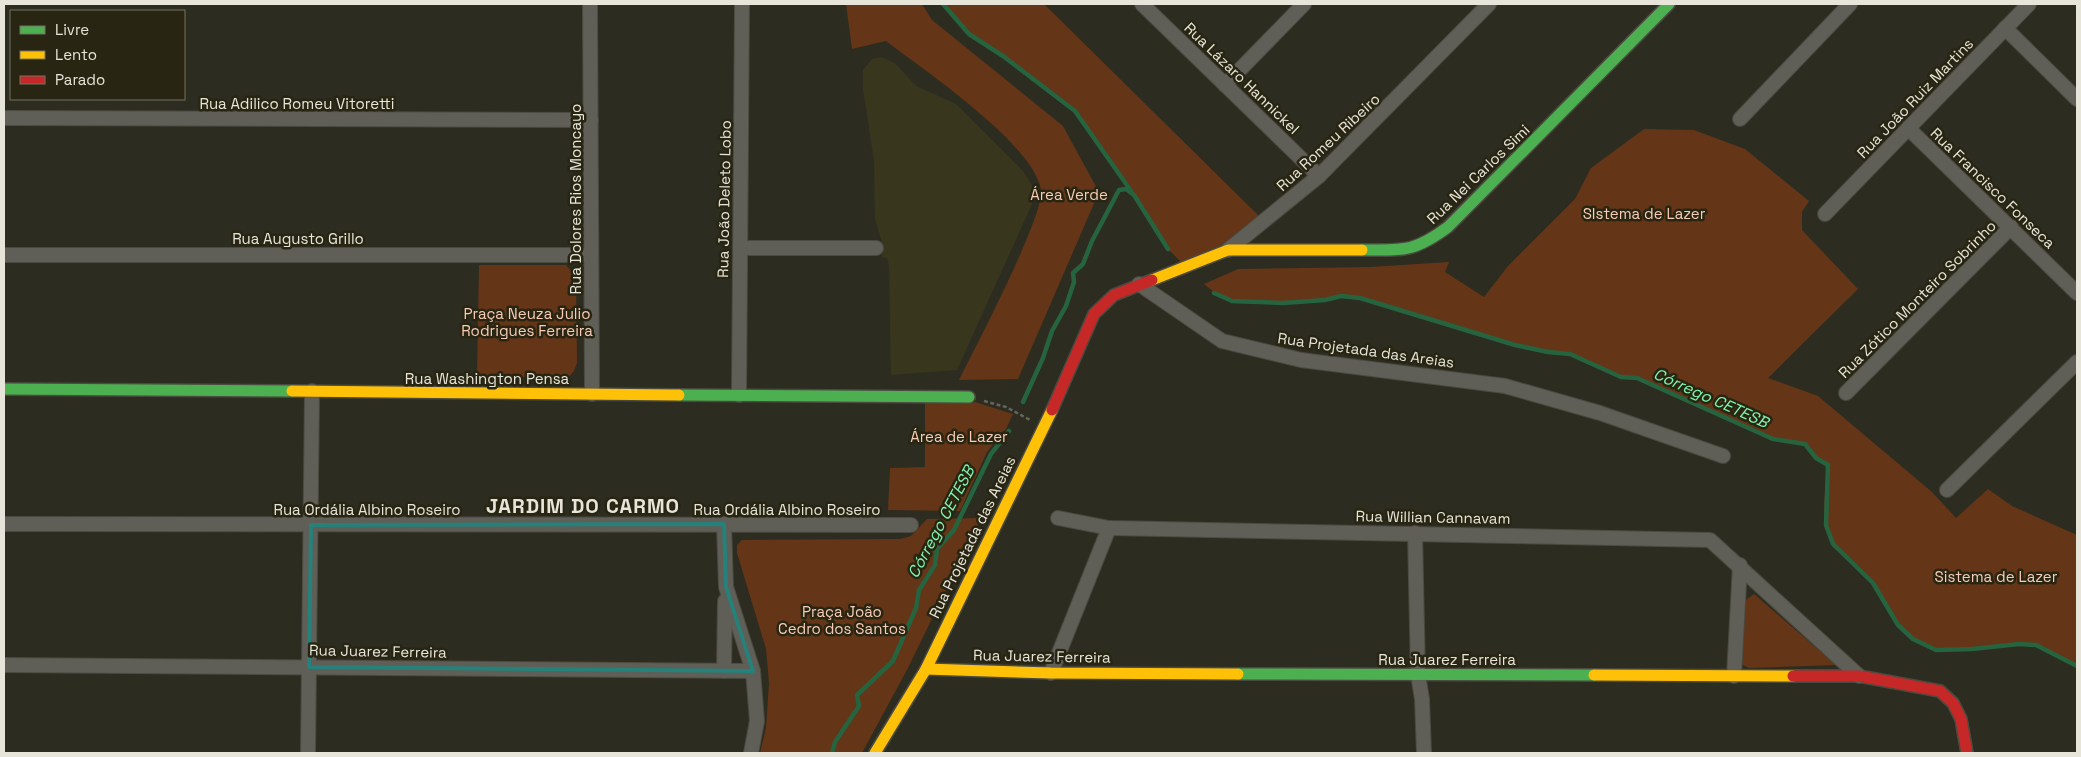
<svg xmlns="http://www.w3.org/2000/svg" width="2081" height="757" viewBox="0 0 2081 757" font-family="'Space Grotesk',sans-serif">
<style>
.built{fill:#39361e}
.green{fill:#643517}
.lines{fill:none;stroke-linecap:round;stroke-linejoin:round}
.stream{stroke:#26633f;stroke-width:4.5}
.street-casing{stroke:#4b4a40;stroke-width:16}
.fast-casing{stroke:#4b4a40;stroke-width:14}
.slow-casing{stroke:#4b4a40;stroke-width:14}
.jam-casing{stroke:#4b4a40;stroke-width:14}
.path{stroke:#64635c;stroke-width:2.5;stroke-dasharray:4 2.5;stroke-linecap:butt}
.street{stroke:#5f5e57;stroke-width:14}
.fast{stroke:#4caf50;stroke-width:11}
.slow{stroke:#ffc107;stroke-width:11}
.jam{stroke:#c62828;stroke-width:11}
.marked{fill:none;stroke:#258179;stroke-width:4;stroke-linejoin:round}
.labels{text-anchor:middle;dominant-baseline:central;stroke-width:5;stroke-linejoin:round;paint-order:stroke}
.street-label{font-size:15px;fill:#e7e5da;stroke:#282512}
.park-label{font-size:15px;fill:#f9cdb7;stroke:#282512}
.water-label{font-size:16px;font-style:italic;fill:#80f5ae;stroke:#282512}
.district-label{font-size:20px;font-weight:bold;letter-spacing:1px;fill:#e7e5da;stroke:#282512}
</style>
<rect width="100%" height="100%" fill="#2d2c21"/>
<polygon class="built" points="881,57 895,63 916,86 956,104 1023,171 1033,187 1032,204 957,370 891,375 889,266 887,258 882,257 883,246 875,219 874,161 863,89 863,70 872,59"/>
<g class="green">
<path d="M846,4H922L932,20L1063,126L1099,192L1018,379L959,380C974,350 1046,213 1041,189C1031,142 925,71 886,41L852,49Z"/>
<polygon points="943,4 1044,4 1259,216 1223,246 1182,263 1168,249 1134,195 1075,111 1003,56 969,34"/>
<path d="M1644,129L1694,130L1745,149L1809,201L1802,212V230L1858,289L1768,378L1818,396L1932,492L1956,518L1988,489L2012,506L2077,535V665C2064,658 2050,649 2036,645C2006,638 1968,655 1937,650C1901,644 1893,608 1874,584C1858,563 1833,553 1826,526C1821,507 1827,485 1828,465L1816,458L1805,444L1773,439L1637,378L1621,377L1570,354L1548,352L1515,345L1360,298C1354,298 1347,295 1341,296C1334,296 1328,300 1322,300C1286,303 1231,310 1204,284L1238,269L1370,267L1449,262L1445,272L1484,297L1508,266L1575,199L1591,168Z"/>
<polygon points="479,265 566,265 576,277 577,363 574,371 569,377 477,377"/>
<polygon points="975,402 1013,414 1006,429 987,452 960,511 888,510 890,468 925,467 925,403"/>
<polygon points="981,518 908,668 862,753 760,753 766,728 769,683 766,649 737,553 737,545 742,540 900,539 911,536 927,519"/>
<polygon points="1754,594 1836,665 1749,668 1741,664 1746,600"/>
</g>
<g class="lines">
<g class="stream">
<polyline points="943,4 969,34 1003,56 1075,111 1131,191"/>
<polyline points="1214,293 1232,301 1283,303 1325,300 1341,296 1360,298 1515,345 1548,352 1570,354 1621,377 1637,378 1773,439 1805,444 1816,458 1828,465 1826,525 1833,544 1873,583 1898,625 1913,639 1936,650 1972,649 2019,644 2036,645 2077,666"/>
<polyline points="1023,402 1043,358 1052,331 1066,306 1074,282 1073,273 1083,264 1092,241 1119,190 1126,189 1134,195 1168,249"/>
<polyline points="832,753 835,742 859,706 857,695 893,661 916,608 919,590 935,565 937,549 954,530 991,454 1009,431"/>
</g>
<defs>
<g id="street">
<polyline points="590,4 592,394"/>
<polyline points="1142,4 1319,176"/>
<polyline points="2005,28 2077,99"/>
<polyline points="1225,85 1304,4"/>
<polyline points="4,118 591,120"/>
<polyline points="1740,119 1850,4"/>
<polyline points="1908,128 2077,293"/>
<polyline points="1825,214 2029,4"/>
<polyline points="740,248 876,248"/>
<polyline points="1228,250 1319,176 1489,4"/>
<polyline points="4,255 591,255"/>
<polyline points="1139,284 1222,341 1301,360 1505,386 1600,413 1723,456"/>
<polyline points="1846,393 2011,227"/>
<polyline points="739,395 742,4"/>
<polyline points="1947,490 2077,362"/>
<polyline points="1058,518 1109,528 1710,540 1859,676"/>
<polyline points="4,524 911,525"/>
<polyline points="724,524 726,587 753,671 757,721 751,753"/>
<polyline points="1415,533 1418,675 1422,699 1424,753"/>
<polyline points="4,665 753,671"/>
<polyline points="724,671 725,601"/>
<polyline points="1051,673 1109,528"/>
<polyline points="1734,676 1740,565"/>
<polyline points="308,753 312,391"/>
</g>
<g id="fast">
<path d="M1362,250C1403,250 1413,253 1448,227L1669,4"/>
<polyline points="4,389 292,391"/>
<polyline points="679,395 969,397"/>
<polyline points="1238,674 1594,675"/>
</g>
<g id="slow">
<polyline points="1152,280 1228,250 1362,250"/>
<polyline points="292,391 679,395"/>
<polyline points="926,669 1051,673 1238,674"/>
<polyline points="1594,675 1793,676"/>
<polyline points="875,753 926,669 1052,410"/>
</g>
<g id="jam">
<polyline points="1052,410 1094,314 1114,295 1152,280"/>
<polyline points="1793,676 1859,676 1940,691 1953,703 1961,719 1967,753"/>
</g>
</defs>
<use href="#street" class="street-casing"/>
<use href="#fast" class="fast-casing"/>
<use href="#slow" class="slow-casing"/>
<use href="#jam" class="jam-casing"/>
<polyline class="path" points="984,401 1006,407 1030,420"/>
<use href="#street" class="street"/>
<use href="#fast" class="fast"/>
<use href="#slow" class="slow"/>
<use href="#jam" class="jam"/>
</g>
<path class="marked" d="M724,524L726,587L753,671L309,667L311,525Z"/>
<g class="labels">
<g class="street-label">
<text transform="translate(1242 78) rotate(44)">Rua Lázaro Hannickel</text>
<text transform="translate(1915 98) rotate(-46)">Rua João Ruiz Martins</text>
<text x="297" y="103">Rua Adilico Romeu Vitoretti</text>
<text transform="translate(1328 142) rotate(-43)">Rua Romeu Ribeiro</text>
<text transform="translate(1478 174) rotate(-44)">Rua Nei Carlos Simi</text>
<text transform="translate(1993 188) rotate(44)">Rua Francisco Fonseca</text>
<text transform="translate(575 199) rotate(-90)">Rua Dolores Rios Moncayo</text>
<text transform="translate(724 199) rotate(-89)">Rua João Deleto Lobo</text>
<text x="298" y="238">Rua Augusto Grillo</text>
<text transform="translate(1917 299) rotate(-45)">Rua Zótico Monteiro Sobrinho</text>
<text transform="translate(1366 350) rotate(8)">Rua Projetada das Areias</text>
<text x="487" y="378">Rua Washington Pensa</text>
<text x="367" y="509">Rua Ordália Albino Roseiro</text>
<text x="787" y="509">Rua Ordália Albino Roseiro</text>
<text transform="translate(1433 517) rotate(1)">Rua Willian Cannavam</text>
<text transform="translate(972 537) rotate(-64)">Rua Projetada das Areias</text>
<text transform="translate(378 651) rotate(1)">Rua Juarez Ferreira</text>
<text transform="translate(1042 656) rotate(1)">Rua Juarez Ferreira</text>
<text x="1447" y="659">Rua Juarez Ferreira</text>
</g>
<g class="park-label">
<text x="1069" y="194">Área Verde</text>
<text x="1644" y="213">SIstema de Lazer</text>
<text x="527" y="313">Praça Neuza Julio<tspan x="527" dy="17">Rodrigues Ferreira</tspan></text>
<text x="959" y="436">Área de Lazer</text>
<text x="1996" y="576">Sistema de Lazer</text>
<text x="842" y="611">Praça João<tspan x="842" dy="17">Cedro dos Santos</tspan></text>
</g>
<g class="water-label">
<text transform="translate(1711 398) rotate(24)">Córrego CETESB</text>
<text transform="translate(941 522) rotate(-62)">Córrego CETESB</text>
</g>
<g class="district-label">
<text x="583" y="506">JARDIM DO CARMO</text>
</g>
</g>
<rect width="2081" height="757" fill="none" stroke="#e7e5da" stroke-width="10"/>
<rect x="10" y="10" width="175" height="90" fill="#282512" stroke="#747262"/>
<rect x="20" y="26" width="25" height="8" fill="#4caf50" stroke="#747262"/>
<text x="55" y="35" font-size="15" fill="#e7e5da">Livre</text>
<rect x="20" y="51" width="25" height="8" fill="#ffc107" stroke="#747262"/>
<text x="55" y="60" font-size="15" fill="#e7e5da">Lento</text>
<rect x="20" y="76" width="25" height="8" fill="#c62828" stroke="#747262"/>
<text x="55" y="85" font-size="15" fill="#e7e5da">Parado</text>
</svg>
